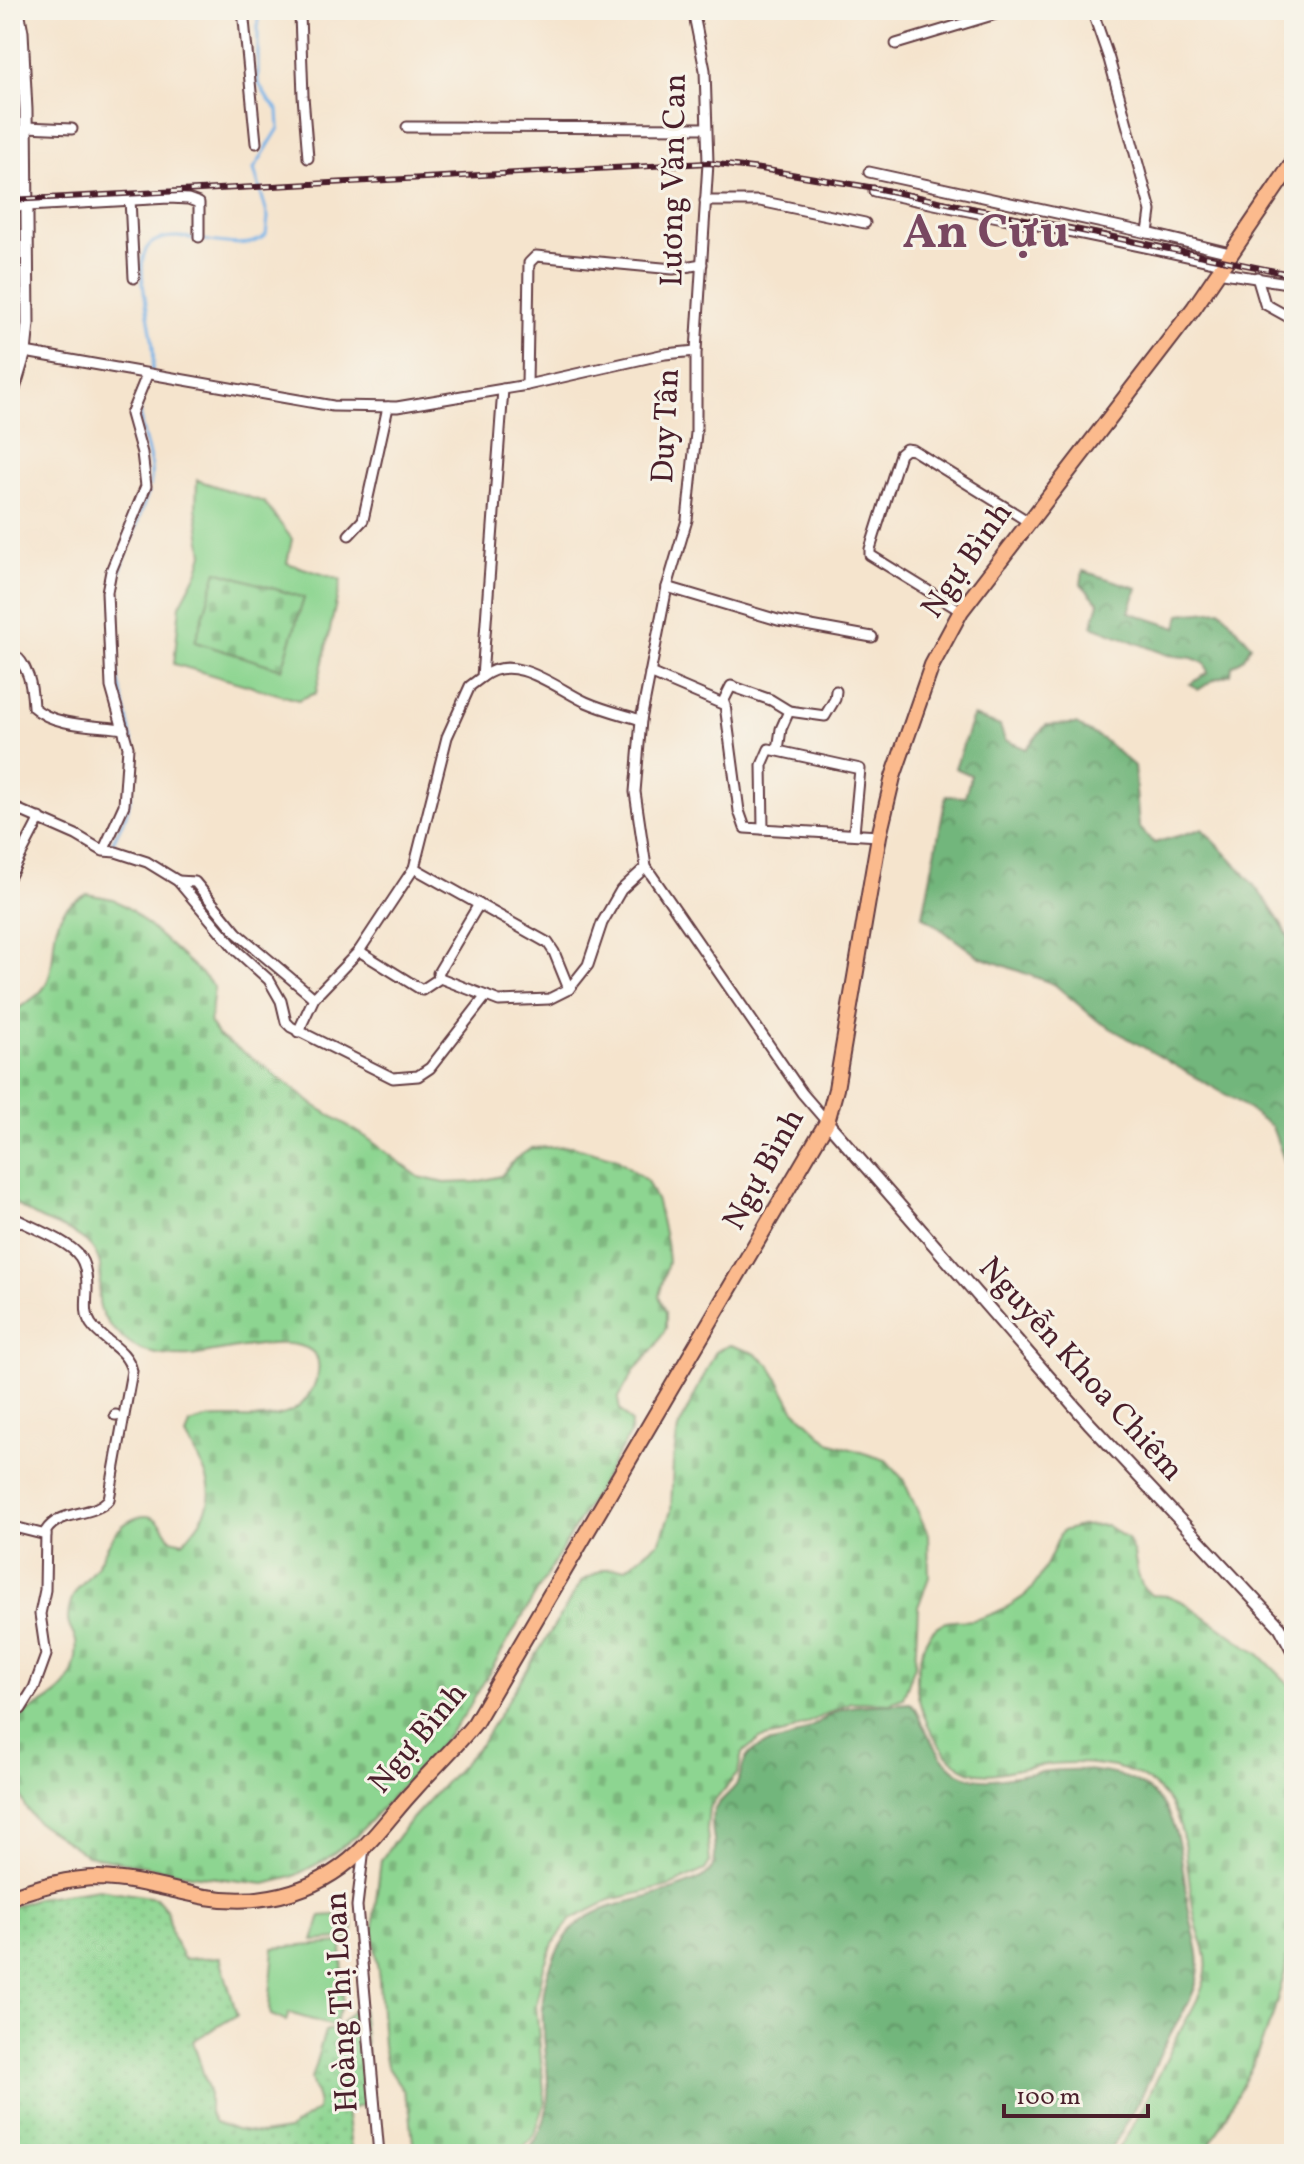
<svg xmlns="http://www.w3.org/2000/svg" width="1304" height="2164" viewBox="0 0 1304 2164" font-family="Vollkorn,serif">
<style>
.grass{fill:#8dd591;stroke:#6c7a5e;stroke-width:2}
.forest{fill:url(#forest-crowns);stroke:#5e6a53;stroke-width:2}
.cemetery{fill:url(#cemetery-stones);stroke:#6c7a5e;stroke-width:2}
.park{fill:url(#park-dots);stroke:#6c7a5e;stroke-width:2}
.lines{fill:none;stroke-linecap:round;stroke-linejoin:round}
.stream{stroke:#75b1e7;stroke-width:3}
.minor-casing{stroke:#643d43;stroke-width:13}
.tertiary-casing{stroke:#643d43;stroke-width:15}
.trunk-casing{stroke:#643d43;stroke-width:18}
.minor{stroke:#fff;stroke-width:9}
.tertiary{stroke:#fff;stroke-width:11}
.trunk{stroke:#fbba8d;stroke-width:14}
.rail-casing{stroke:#4a1f2b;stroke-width:6}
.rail{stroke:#f7f3e8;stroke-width:3;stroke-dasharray:9;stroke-linecap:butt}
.labels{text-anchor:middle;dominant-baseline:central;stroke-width:6;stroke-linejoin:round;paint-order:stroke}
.street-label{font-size:32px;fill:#4a1f2b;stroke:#f7f3e8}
.town-label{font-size:48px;font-weight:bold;fill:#794861;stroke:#f7f3e8}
</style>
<defs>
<pattern id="forest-crowns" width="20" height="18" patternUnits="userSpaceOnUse" patternTransform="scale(2)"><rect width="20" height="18" fill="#72b67b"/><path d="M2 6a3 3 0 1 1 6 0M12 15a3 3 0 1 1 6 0" fill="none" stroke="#609365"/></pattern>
<pattern id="cemetery-stones" width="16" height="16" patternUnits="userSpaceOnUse" patternTransform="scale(2)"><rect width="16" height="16" fill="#8dd591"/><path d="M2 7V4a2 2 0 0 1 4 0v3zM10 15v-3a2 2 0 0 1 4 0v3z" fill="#7bb67d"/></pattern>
<pattern id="park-dots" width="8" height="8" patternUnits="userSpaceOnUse" patternTransform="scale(2)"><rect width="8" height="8" fill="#8dd591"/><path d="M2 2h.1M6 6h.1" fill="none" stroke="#7bb67d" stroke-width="1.8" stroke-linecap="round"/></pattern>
</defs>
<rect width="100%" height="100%" fill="#f7f3e8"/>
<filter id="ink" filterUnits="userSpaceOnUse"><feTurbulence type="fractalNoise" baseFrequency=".0125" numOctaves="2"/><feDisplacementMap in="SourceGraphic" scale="16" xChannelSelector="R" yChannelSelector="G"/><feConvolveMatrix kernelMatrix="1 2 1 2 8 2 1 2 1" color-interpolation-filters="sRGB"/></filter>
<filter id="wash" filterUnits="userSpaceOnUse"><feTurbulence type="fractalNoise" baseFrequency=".006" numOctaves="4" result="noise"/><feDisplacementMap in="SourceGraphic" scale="32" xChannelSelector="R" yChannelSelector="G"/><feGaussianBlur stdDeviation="1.8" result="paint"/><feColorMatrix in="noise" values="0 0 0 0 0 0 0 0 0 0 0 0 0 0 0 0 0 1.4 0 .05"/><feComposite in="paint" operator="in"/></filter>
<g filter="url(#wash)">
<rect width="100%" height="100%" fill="#f5e4cd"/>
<g class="grass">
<polygon points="197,480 264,502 292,539 287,563 341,580 316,693 298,700 174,664 180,605 198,571 203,554 196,508"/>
<polygon points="349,1914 353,1924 352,1938 313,1941 321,1916"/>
<polygon points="342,1943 343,2002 333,2026 289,2013 286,2021 271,2015 269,2008 274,1948"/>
</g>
<g class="forest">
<polygon points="1083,571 1137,588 1129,612 1177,628 1180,614 1221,610 1251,645 1244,658 1232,666 1231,674 1215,679 1198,690 1190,684 1208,673 1205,663 1192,658 1168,655 1092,626 1099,603 1081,584"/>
<path d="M973,716L1000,726L1005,740L1026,749L1046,725L1076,724L1104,740L1134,766L1139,827L1154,843L1202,829C1239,866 1271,900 1294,948V1199L1290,1176L1272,1127L1237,1101L1098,1021L1054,984L978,956L923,916L946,796L965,797L971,775L955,768Z"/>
<path d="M910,1703C918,1709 918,1716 922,1724C931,1739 943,1763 958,1772C984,1787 1014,1774 1041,1772C1058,1770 1079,1769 1096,1771C1180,1781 1178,1838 1188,1905C1191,1929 1202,1952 1198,1976C1194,1997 1182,2013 1172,2031C1160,2052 1152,2075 1141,2097C1132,2115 1121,2132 1111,2150L1107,2154H526C573,2098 528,2036 548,1973C573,1897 621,1911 682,1886C691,1883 703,1879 709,1872C723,1857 708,1831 713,1813C717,1801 729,1795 736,1785C742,1776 741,1765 747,1757C758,1742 775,1744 790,1738C811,1731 827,1712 849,1707C866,1704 892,1705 910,1703Z"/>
</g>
<g class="cemetery">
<polygon points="217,571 304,598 282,669 195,642"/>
<path d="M87,894L113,899L131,910L205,977L214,987L210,1023L217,1035L266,1067L314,1105L366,1137L419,1177L444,1183L476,1182L501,1176L515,1159L532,1148L571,1146L616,1158L647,1181L657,1202L666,1242L668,1262L659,1296L666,1312V1328L656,1346L634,1371L618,1399L620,1410L631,1422L630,1434L465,1714L432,1754L356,1836L325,1860L292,1877L265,1884L191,1875L87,1855L37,1822L25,1807L10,1767V1727C24,1709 50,1704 64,1687C74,1676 78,1655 76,1641C74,1633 67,1627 68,1618C70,1588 82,1588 96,1566C109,1547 114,1524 139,1517C155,1512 164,1526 171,1539L183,1542C224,1497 212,1485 186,1436L190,1424C223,1409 266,1429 297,1408C307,1401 317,1383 318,1372C327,1321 215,1354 191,1356C175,1357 151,1355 137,1348C132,1345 127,1340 122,1337C77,1302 115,1280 93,1249C81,1233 59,1227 41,1219C30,1214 20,1207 10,1200V1016C21,1003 40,999 47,982C58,959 48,928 66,908C71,902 81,898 87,894Z"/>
<polygon points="730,1345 754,1353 771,1366 794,1409 829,1442 886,1460 903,1479 928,1534 929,1577 918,1607 915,1665 903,1698 890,1703 851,1702 785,1734 760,1739 742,1753 738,1773 709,1808 707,1831 710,1862 705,1870 670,1886 610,1900 570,1920 553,1944 544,1966 536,2005 545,2102 535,2135 518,2154 414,2154 410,2111 403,2090 387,2066 383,2046 379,1980 374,1940 374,1916 381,1860 408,1823 481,1744 582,1581 604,1569 626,1568 660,1541 671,1511 673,1462 678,1429 716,1351"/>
<path d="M1106,1525L1127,1539L1134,1554L1138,1575L1143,1587L1151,1595L1169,1596L1185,1603L1260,1655L1294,1689V1940L1272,2018L1251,2068L1217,2133L1203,2154H1115C1140,2117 1158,2077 1177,2037C1188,2015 1203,1996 1206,1971C1209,1953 1198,1935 1195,1918C1182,1860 1195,1794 1125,1770C1095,1761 1059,1762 1029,1767C1008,1770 990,1778 969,1771C940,1760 913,1705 917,1675C919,1657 924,1631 943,1623C951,1620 964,1621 973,1620C987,1617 1005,1609 1017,1601C1041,1588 1050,1554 1062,1531L1080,1526Z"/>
</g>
<polygon class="park" points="99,1889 156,1898 167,1910 172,1936 184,1959 220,1957 237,2015 193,2041 209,2092 209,2113 215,2122 236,2130 262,2134 288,2130 317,2110 318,2100 311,2079 325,2031 338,2027 359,2004 362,2006 371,2103 346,2110 352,2154 10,2154 10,1908 36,1898"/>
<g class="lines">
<g class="stream">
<path d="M151,373C163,341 125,261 152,243C179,224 240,259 266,235L268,217L254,169L279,128L278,110L268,99L258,82V10"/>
<path d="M140,403C137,431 156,457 150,486"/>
<polyline points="113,842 126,815 131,795 134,749 118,677 114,598 117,580 148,493"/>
</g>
</g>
</g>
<g filter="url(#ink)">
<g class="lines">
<defs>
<g id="minor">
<polyline points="243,10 256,143"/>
<polyline points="693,10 705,70 708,163 696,351 696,433 687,520 667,587 641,720 635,792 646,867 802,1093 827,1122"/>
<polyline points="896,44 1009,10"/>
<polyline points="26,127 72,129"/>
<polyline points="407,127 706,128"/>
<polyline points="308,158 303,96 300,15 304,11 328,10"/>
<polyline points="869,172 1148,233 1151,211 1109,59 1092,10"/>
<polyline points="10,190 26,189"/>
<path d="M874,191C990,217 1107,237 1222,264"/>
<polyline points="130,199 134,278"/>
<polyline points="705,201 760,201 865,223"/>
<polyline points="10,207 169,198 188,199 199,203 199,237"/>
<polyline points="1148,233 1230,253"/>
<polyline points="1217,272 1294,284"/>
<polyline points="1257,277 1265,304 1294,320"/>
<polyline points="25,352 333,406 397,407 527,385 665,354 696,351"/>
<polyline points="527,385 529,263 536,256 673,269 702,264"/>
<polyline points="349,535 363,520 388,407"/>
<polyline points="667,587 778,620 872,637"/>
<polyline points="961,611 870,555 870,549 900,454 906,449 913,450 1029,522"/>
<path d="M10,651C29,664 32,686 33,707C55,727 95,725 124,729"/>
<polyline points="650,673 725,705 739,811 745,828 879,836"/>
<path d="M482,677C514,651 557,689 586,702C604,710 622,714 641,720"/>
<polyline points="723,702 731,686 771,700 789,711 825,716 835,699 836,691"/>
<polyline points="778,750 781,729 789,711"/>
<polyline points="10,806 76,835 103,851 116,852 147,862 178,881 237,951 269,980 281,1001 286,1022 291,1027 393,1078 418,1076 430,1068 486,996"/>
<polyline points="763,829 762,765 769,749 860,769 854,833"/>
<polyline points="105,847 124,805 128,747 111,687 107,592 111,571 146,486 142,453 131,414 147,375"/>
<polyline points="414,868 548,943 554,952 569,989"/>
<polyline points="10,876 40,818"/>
<polyline points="178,881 195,882 237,933 314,998"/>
<polyline points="479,904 438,973 440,978 499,1001 549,999 569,989 588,965 602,923 621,890 646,867"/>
<polyline points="359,951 422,990 440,978"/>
<polyline points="298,1032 314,998 359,951 414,868 447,737 470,686 482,677 503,389"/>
<path d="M10,1216C28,1226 70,1241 80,1257C86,1266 87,1278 87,1288C87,1300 84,1314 91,1324C103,1342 127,1348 132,1371L109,1499C93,1518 60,1509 46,1531L45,1590L40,1614L46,1655L34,1688L21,1709"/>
<polyline points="115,1415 116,1415"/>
<polyline points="10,1526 46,1535"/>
<polyline points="364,1848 357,1906 379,2154"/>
</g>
<g id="tertiary">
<polyline points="10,402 25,352 28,324 26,110 22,32 18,10"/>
<polyline points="827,1122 1089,1423 1280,1627 1294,1653"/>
</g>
<path id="trunk" d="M10,1897C38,1887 68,1878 99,1878C134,1879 171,1890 206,1897C266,1907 324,1890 366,1845C383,1828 397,1808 414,1790C434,1767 456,1747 475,1723L827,1122L836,1089L879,836L893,777L932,665L961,611L1194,308L1294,161"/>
</defs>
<use href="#minor" class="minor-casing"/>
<use href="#tertiary" class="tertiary-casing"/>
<use href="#trunk" class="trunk-casing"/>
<use href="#minor" class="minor"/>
<use href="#tertiary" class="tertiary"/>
<use href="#trunk" class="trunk"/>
<defs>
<polyline id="rail" points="10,200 708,163 761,169 875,188 1294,275"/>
</defs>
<use href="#rail" class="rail-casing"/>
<use href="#rail" class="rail"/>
</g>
</g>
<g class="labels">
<g class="street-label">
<text transform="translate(675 180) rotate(-89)">Lương Văn Can</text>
<text transform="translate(667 426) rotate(-87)">Duy Tân</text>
<text transform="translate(968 561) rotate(-55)">Ngự Bình</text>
<text transform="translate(765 1170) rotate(-61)">Ngự Bình</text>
<text transform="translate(1080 1370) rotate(48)">Nguyễn Khoa Chiêm</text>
<text transform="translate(419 1739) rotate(-50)">Ngự Bình</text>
<text transform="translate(343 2002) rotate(-93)">Hoàng Thị Loan</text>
</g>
<g class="town-label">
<text x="986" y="234">An Cựu</text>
</g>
</g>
<rect width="1304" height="2164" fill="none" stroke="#f7f3e8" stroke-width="40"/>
<path d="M1004 2104v12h144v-12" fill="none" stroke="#4a1f2b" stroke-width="4"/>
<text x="1016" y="2104" font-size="24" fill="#4a1f2b" stroke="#f7f3e8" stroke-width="6" paint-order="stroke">100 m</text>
</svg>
